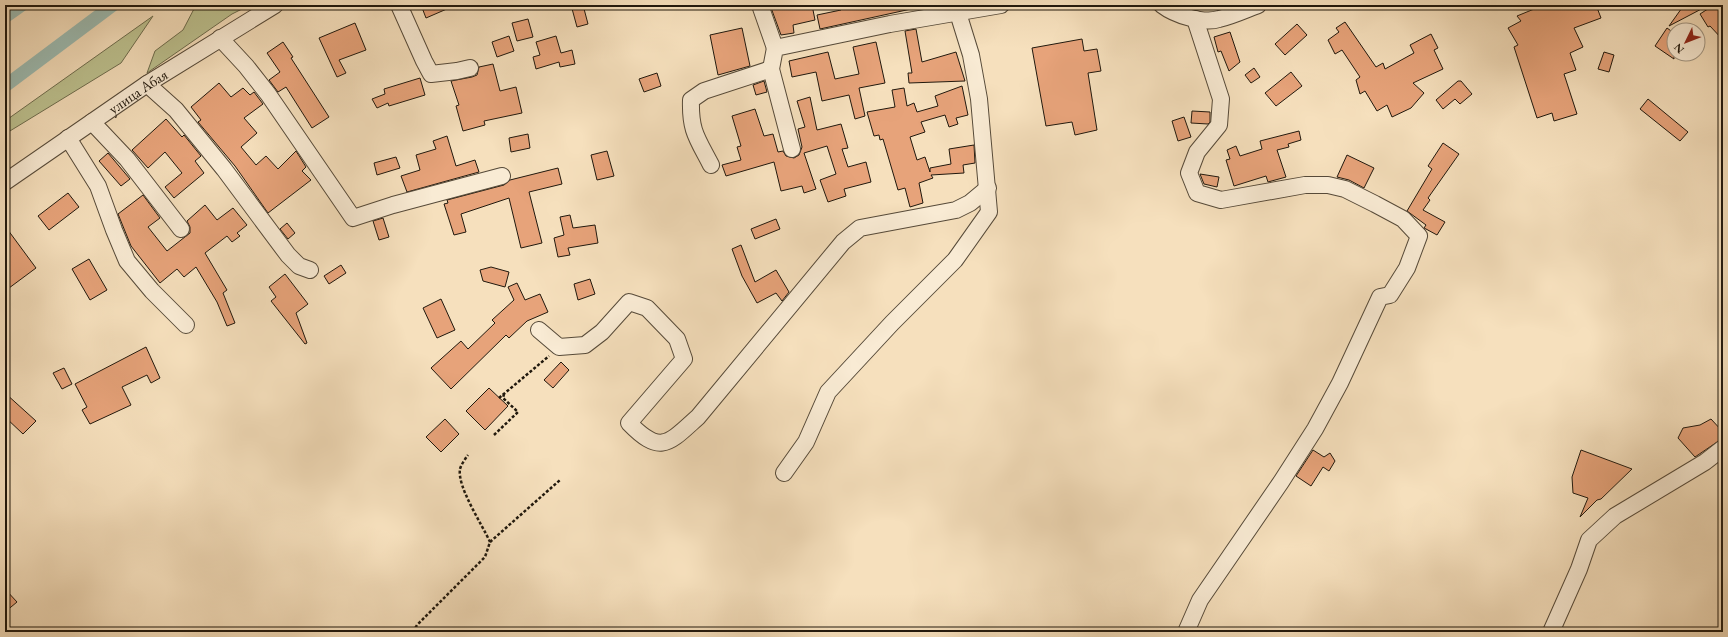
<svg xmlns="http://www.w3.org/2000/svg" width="1728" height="637" viewBox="0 0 1728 637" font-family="'EB Garamond',serif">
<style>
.green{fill:#bdc290;stroke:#6e6d4e}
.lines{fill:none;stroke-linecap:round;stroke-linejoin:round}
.canal{stroke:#9dbdb4;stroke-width:13}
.building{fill:#e7a37a;stroke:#20180d}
.minor-casing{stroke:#564a39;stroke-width:18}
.path{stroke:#20180d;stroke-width:2.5;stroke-dasharray:3 2;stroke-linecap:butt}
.minor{stroke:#f9ebd4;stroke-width:16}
.labels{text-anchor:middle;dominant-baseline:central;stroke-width:3.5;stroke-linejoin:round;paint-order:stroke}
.street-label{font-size:15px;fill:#20180d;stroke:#f9ebd4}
</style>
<rect width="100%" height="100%" fill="#f6e0bd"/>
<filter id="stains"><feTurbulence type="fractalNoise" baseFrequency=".005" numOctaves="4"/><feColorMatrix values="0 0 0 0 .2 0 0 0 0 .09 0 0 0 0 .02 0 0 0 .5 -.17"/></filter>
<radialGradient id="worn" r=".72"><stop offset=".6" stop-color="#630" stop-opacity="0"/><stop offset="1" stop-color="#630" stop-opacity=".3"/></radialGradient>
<g class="green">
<polygon points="196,5 250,5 232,14 147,73 155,51 183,30"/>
<polygon points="153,16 121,63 5,134 5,121"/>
</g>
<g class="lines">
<g class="canal">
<polyline points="5,17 22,5"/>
<polyline points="5,86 113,5"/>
</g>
</g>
<g class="building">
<polygon points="421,5 456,5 426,18"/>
<polygon points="571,5 583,5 588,24 577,27"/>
<polygon points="770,5 812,5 815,20 793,25 794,33 781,35"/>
<polygon points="840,5 911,5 911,9 820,29 817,15 841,10"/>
<polygon points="1544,5 1596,5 1601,18 1574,28 1583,47 1570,53 1576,70 1564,74 1577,114 1554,121 1552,113 1537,118 1514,47 1518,45 1508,28 1521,21 1517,16"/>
<polygon points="1684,5 1709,5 1669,26"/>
<polygon points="1714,5 1723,5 1723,40 1710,26 1708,27 1700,14"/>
<polygon points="528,19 533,37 517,41 512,23"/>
<polygon points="1345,22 1376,67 1383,63 1385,69 1414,53 1410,45 1431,34 1438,48 1434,50 1443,69 1413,83 1424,93 1411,108 1392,117 1387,105 1377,111 1365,91 1360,94 1356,80 1360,77 1342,50 1335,54 1328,40 1339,32 1336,28"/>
<polygon points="355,23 366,50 339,60 346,73 337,77 319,38"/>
<polygon points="1297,24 1307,35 1285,55 1275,44"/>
<polygon points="742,28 750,66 718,75 710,35"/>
<polygon points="1667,28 1674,33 1674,59 1655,46"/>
<polygon points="916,29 922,62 956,52 965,81 909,83 908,73 912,73 905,31"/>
<polygon points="1230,32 1240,62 1229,71 1221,51 1218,52 1214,37"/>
<polygon points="509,36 514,51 497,57 492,42"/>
<polygon points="556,36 561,53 572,50 575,64 560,67 559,62 536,69 533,57 540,55 536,42"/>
<polygon points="1082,39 1084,51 1097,49 1101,71 1088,73 1097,130 1075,135 1072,122 1046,126 1032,48"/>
<polygon points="283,42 293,57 291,58 329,117 312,128 286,87 278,92 269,80 280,72 267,53"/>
<polygon points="876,42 885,83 859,88 865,116 855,119 849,95 822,101 816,72 792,77 789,61 828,52 835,79 859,74 853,47"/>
<polygon points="1604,52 1614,55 1609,72 1598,69"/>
<polygon points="493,64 500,91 516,87 522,113 484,121 485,125 463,131 456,106 459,105 451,81 472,77 477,75 479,67"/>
<polygon points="1254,68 1260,77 1251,83 1245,75"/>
<polygon points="1291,72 1302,86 1276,106 1265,93"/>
<polygon points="657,73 661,86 644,92 639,79"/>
<polygon points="420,78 425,95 389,106 388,103 377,108 372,99 385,94 384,89"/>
<polygon points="764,81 767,92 756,95 753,85"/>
<polygon points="1458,81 1461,81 1472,94 1460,104 1455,99 1443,109 1436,100"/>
<polygon points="219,83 231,97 243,88 250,95 254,92 263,104 244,118 257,133 241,147 256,165 266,156 278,169 296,151 306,167 302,171 311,180 268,213 235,166 198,122 201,120 191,107"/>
<polygon points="962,86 968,115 956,118 958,124 949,127 945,115 921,122 925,132 910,137 917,160 925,157 930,172 930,168 951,164 949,149 974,145 975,163 963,165 964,173 931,175 933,178 919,183 923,203 910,207 905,188 898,190 883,139 880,140 879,135 874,136 867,112 895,107 892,90 904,88 907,106 914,103 917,112 938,106 935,96"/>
<polygon points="810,97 817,130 841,124 848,148 842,149 848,167 866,162 871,182 844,189 846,196 828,202 820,180 836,174 827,146 804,153 816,189 804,193 802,186 781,191 774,162 726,176 722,165 741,160 737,147 741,146 732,116 755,109 764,136 773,134 778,152 783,151 786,156 794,158 799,155 802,147 798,129 805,127 797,101"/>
<polygon points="1648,99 1688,132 1680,141 1640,109"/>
<polygon points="1192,111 1210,112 1210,122 1208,124 1191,123"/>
<polygon points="1184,117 1191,137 1178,141 1172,121"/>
<polygon points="166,119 182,137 184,135 201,156 195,161 204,173 174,198 165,187 182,173 165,152 148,168 132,150"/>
<polygon points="1299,131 1301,140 1288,144 1289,147 1277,150 1286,177 1268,182 1266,176 1234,186 1226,160 1230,159 1227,150 1236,146 1240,156 1262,149 1260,141"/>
<polygon points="528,134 530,148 511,152 509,138"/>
<polygon points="447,136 456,166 475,160 479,172 407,192 401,176 420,170 416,155 436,149 433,141"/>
<polygon points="1443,143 1459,154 1428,198 1430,200 1423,210 1445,222 1437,235 1426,229 1424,228 1426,225 1407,211 1432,169 1428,166"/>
<polygon points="607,151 614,176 597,180 591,155"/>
<polygon points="108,153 130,179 121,186 99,161"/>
<polygon points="1347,155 1374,168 1364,188 1349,180 1337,177"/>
<polygon points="396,157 400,168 377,175 374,163"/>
<polygon points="558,168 562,184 529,192 542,243 521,248 509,198 461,214 466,232 454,235 444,204 448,203 447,200 504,185 510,180"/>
<polygon points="1200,174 1219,177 1217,187 1204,184"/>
<polygon points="68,193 79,207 49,230 38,216"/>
<polygon points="143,195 160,218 148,227 167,251 190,233 190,227 187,221 205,205 217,220 233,208 247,225 237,233 240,236 232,242 227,236 205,253 227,290 223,293 235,323 227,326 217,302 196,267 184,277 177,269 160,283 131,246 118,214"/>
<polygon points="570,215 573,228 595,225 598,243 568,248 570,255 558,257 554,238 564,235 560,217"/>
<polygon points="383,218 389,237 379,240 373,221"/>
<polygon points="776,219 780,229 755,239 751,229"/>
<polygon points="287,223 295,233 288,239 280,229"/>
<polygon points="5,226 36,268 5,291"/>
<polygon points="741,245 755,282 776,270 789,292 782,301 776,293 757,303 742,276 732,249"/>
<polygon points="89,259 107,290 90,300 72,269"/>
<polygon points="341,265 346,273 329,284 324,276"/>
<polygon points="491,267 509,272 505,287 483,281 480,270"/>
<polygon points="285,274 308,304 296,313 307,343 305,344 271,301 276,297 269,287"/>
<polygon points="590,279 595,294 578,300 574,284"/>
<polygon points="517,283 525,300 540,294 548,312 527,321 509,338 506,335 451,389 431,368 461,341 468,349 495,323 492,320 514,300 508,287"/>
<polygon points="441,299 455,330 437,338 423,308"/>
<polygon points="146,347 160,378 151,383 147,375 122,387 131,405 90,424 82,410 87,407 75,384"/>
<polygon points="561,362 569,370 553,388 544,380"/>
<polygon points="64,368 72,384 62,389 53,373"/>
<polygon points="489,388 508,406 485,430 466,411"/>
<polygon points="5,393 36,421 23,434 5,417"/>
<polygon points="445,419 459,434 441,452 426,437"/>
<polygon points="1711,419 1723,432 1723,438 1695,457 1678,438 1683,428 1700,425"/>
<polygon points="1313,450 1324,457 1330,453 1335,461 1329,471 1323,467 1311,486 1296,476"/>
<polygon points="1581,450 1632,469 1601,499 1597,500 1580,517 1588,498 1573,493 1572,477"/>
<polygon points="5,589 17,602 5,612"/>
</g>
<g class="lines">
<defs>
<g id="minor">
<polyline points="399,5 424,61 431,74 457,71 470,68"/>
<polyline points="760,5 775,48"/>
<path d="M1162,5C1175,15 1203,24 1219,19C1232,16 1245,10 1258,5"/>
<polyline points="220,38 246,66 268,94 353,218 393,205 502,176"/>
<polyline points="147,84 176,110 224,169 288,255 299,266 310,270"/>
<polyline points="92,122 127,159 181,229"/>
<polyline points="68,138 98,186 114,230 127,261 152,291 186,325"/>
<polyline points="792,149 771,69 775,48 890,24 1001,5"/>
<path d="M711,165C697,138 690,131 691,100L704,91L771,69"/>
<path id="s1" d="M5,182L147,84L275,5"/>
<path d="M539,330L559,347L585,345L602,332L629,302L647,308L677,339L684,359L629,423C661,456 669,443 698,417L843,242L860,228L956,210L970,203L988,188"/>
<polyline points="784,473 806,442 828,392 892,323 955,260 989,212 979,99 971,55 958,13"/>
<polyline points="1186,632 1200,600 1281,482 1315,429 1340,383 1380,297 1390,295 1407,268 1419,236 1403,219 1375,204 1345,189 1328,185 1305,185 1221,200 1197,193 1189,173 1197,152 1219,125 1221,99 1195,19"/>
<polyline points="1551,632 1579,569 1589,540 1615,516 1705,462 1723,448"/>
</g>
</defs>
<use href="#minor" class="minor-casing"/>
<g class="path">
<polyline points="499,398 549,356"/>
<polyline points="494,435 518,412 503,398 504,394"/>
<polyline points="490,542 560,480"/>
<path d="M413,632L417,625L485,557L490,542C482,524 457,487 460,469C461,465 465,459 468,455"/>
</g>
<use href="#minor" class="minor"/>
</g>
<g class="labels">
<g class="street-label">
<text stroke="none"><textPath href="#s1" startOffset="161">улица Абая</textPath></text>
</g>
</g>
<rect width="1728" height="637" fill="none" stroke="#f6e0bd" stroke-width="20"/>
<rect x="6" y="6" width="1716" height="625" fill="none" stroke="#20180d" stroke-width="2"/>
<rect x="10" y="10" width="1708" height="617" fill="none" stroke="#20180d"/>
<g transform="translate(1686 42) rotate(227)"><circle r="19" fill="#f9ebd4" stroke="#a29784"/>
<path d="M0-3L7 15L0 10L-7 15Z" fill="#8f2418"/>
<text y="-6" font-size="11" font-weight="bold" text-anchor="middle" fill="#20180d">N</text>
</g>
<rect width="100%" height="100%" filter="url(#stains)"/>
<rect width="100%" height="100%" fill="url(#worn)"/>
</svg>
